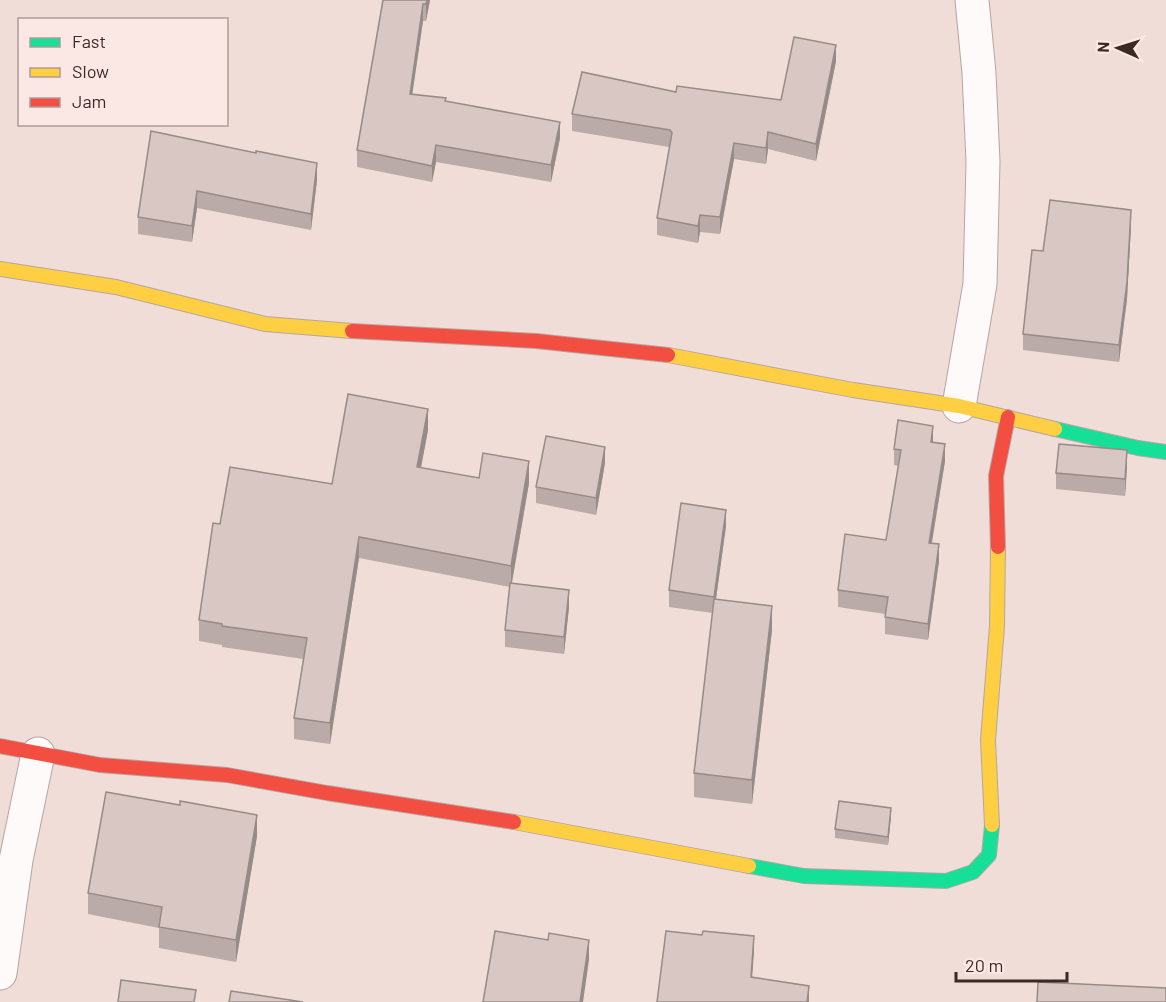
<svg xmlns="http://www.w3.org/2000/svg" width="1166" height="1002" viewBox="0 0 1166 1002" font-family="Barlow,sans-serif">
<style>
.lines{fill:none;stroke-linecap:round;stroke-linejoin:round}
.street-casing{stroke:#b6a5a2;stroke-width:35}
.fast-casing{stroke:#b6a5a2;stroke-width:16}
.slow-casing{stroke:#b6a5a2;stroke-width:16}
.jam-casing{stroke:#b6a5a2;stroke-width:16}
.street{stroke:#fdfaf9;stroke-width:33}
.fast{stroke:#16e098;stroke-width:14}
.slow{stroke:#ffcf43;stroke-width:14}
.jam{stroke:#f24e42;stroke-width:14}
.wall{fill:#baaba8}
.shaded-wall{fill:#978b88}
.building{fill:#d8c7c3;stroke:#978b88;stroke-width:1.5}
</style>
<rect width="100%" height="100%" fill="#f0ddd8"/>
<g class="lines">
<defs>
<g id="street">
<polyline points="959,406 980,284 983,162 979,73 972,0"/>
<polyline points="0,973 16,860 38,754"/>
</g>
<g id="fast">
<polyline points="1055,429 1138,448 1166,452"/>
<polyline points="749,866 804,876 946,881 973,872 989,855 992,825"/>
</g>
<g id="slow">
<polyline points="0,269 116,287 265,324 352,331"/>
<polyline points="668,355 853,390 959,406 1055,429"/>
<polyline points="514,822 749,866"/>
<polyline points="992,825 988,740 997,626 998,547"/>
</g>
<g id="jam">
<polyline points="352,331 536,341 668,355"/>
<polyline points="998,547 996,476 1008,417"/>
<polyline points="0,746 100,765 227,775 327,793 514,822"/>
</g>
</defs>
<use href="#street" class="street-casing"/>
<use href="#fast" class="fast-casing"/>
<use href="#slow" class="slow-casing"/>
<use href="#jam" class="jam-casing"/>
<use href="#street" class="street"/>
<use href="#fast" class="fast"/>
<use href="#slow" class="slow"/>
<use href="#jam" class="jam"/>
</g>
<g class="wall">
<polygon points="383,0 430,0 426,21 423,21 412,94 446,101 560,138 551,182 436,162 432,182 357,167 357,150"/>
<polygon points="836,61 816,161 768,149 766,164 734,159 720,234 700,232 698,243 657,235 657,218 669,147 572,131 572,114 676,92 781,100"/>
<polygon points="151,131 317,180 311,230 197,208 192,242 138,234 138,217"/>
<polygon points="1131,226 1127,299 1119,362 1023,350 1023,334 1043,251"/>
<polygon points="428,430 421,468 479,478 529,483 512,583 569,607 564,654 505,647 505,630 510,587 359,558 330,744 294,739 294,718 303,659 222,647 222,645 199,641 199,620 332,484"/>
<polygon points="933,442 945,461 932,543 939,561 928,640 885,634 885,614 838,607 838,590 886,540 898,466 894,465 894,449"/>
<polygon points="605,463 596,515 536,503 536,487"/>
<polygon points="1127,467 1125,496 1056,489 1056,473"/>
<polygon points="726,526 716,599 772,630 752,804 694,797 694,773 713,613 669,607 669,590"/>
<polygon points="180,805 257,836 236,962 159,948 159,928 88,914 88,893"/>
<polygon points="891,816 888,845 835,838 835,829"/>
</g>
<g class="shaded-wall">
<polygon points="427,0 430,0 426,21 426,4"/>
<polygon points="423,4 423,21 410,110 410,94"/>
<polygon points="836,45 836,61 816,161 816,144"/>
<polygon points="560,122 560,138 551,182 551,165"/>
<polygon points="768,132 768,149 766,164 766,148"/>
<polygon points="734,143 734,159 720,234 720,217"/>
<polygon points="436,145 436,162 432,182 432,166"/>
<polygon points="317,163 317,180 311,230 311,214"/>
<polygon points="197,191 197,208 192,242 192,226"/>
<polygon points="1131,210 1131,226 1127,299 1119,362 1119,345"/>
<polygon points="700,215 700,232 698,243 698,226"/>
<polygon points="428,409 428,430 417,488 417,467"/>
<polygon points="933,426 933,443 931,442"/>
<polygon points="945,444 945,461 929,559 929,543"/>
<polygon points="605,447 605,463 596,515 596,498"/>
<polygon points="1127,450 1127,467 1125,496 1125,479"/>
<polygon points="529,461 529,483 511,587 511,566"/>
<polygon points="726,510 726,526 714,613 714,597"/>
<polygon points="359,537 359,558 330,744 330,723"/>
<polygon points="939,544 939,561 928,640 928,624"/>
<polygon points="569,590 569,607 564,654 564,637"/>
<polygon points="772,606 772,630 752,804 752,780"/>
<polygon points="891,808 891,816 888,845 888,837"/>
<polygon points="257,815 257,836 236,962 236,940"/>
<polygon points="754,936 754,952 751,993 751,977"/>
<polygon points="589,940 589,960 583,1002 580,1002"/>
<polygon points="809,986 809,1002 807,1002"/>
</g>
<g class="building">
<polygon points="383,0 427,0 426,4 423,4 410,94 446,98 445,101 560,122 551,165 436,145 432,166 357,150"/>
<polygon points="794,37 836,45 816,144 768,132 766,148 734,143 720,217 700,215 698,226 657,218 672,133 670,130 572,114 582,72 676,92 677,86 781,100"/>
<polygon points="151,131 256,153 256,151 317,163 311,214 197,191 192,226 138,217"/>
<polygon points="1050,200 1131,210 1127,282 1119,345 1023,334 1032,250 1043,251"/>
<polygon points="348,394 428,409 417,467 479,478 483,453 529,461 511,566 359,537 330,723 294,718 307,638 222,626 222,624 199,620 213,523 220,524 230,467 332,484"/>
<polygon points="898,420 933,426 931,442 945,444 929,543 939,544 928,624 885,617 888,597 838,590 845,534 886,540 901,450 894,449"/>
<polygon points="546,436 605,447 596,498 536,487"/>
<polygon points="1059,444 1127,450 1125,479 1056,473"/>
<polygon points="681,503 726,510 714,597 669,590"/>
<polygon points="510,583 569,590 564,637 505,630"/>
<polygon points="714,599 772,606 752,780 694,773"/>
<polygon points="106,792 180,805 180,801 257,815 236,940 159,927 162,907 88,893"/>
<polygon points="839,801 891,808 888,837 835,829"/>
<polygon points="495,931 548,940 549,933 589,940 580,1002 483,1002"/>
<polygon points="666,931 702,935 703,931 754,936 751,977 809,986 807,1002 657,1002"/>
<polygon points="121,980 196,990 194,1002 118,1002"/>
<polygon points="1038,982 1166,988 1166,1002 1037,1002"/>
<polygon points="231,991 303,1002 229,1002"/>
</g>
<rect x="18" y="18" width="210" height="108" fill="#fbe8e4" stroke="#ae9c98" stroke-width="1.5"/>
<rect x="30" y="38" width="30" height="9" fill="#16e098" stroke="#ae9c98" stroke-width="1.5"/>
<text x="72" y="48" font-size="18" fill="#3a2925">Fast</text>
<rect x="30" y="68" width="30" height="9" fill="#ffcf43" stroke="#ae9c98" stroke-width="1.5"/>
<text x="72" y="78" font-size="18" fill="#3a2925">Slow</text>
<rect x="30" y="98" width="30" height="9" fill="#f24e42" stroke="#ae9c98" stroke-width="1.5"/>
<text x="72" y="108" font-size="18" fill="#3a2925">Jam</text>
<g transform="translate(1118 48) rotate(273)" stroke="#fbe8e4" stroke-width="4.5" paint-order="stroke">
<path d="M0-4.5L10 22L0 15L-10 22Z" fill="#3a2925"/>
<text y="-9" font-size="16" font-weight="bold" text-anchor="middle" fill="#3a2925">N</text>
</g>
<path d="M956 972v9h111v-9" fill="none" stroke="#3a2925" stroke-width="3"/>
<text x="965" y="972" font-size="18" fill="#3a2925" stroke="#fbe8e4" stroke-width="4.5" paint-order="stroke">20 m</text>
</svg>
